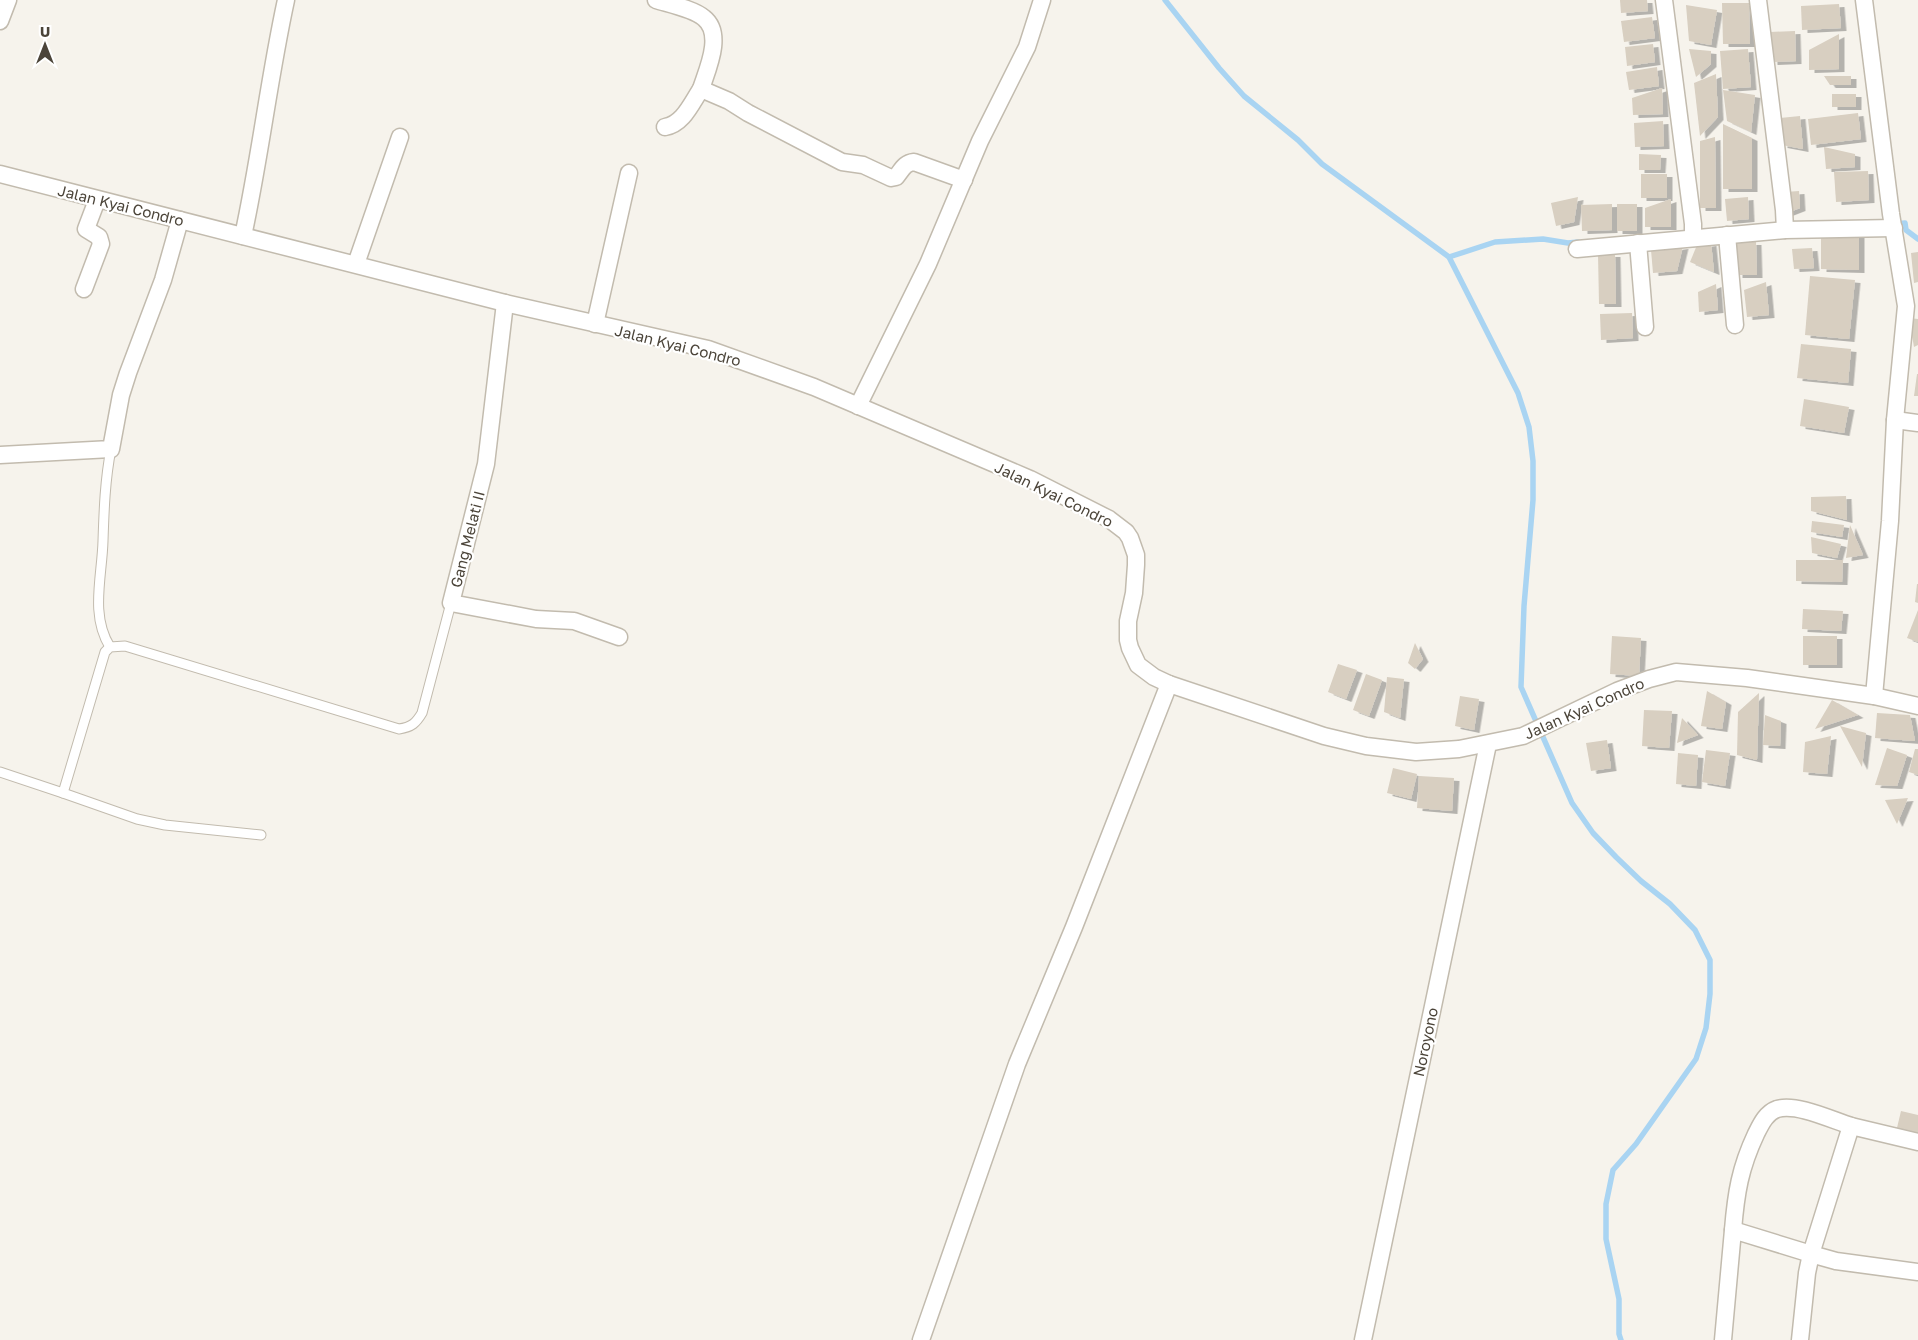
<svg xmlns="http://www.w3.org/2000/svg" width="1918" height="1340" viewBox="0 0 1918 1340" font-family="'Golos Text',sans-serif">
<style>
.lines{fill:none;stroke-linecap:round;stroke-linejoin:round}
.stream{stroke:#a9d4f2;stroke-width:5.5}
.building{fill:#d8cfc1;filter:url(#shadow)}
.service-casing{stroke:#c2bbae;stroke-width:11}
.minor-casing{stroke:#c2bbae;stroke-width:19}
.service{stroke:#fff;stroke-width:9}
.minor{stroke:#fff;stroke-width:16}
.labels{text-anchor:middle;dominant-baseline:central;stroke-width:4.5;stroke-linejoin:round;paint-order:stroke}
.street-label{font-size:15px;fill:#4b4439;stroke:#fff}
</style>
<defs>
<filter id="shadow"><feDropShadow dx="5.5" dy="3" stdDeviation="0" flood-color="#0004"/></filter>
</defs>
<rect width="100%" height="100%" fill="#f6f3ec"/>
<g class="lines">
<g class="stream">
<polyline points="1165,0 1219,68 1244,96 1298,140 1322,164 1449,257 1518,393 1529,427 1533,461 1533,500 1524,606 1521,687 1572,803 1593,833 1616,857 1641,881 1670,904 1695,930 1710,960 1710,994 1706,1028 1696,1059 1636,1144 1613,1170 1606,1204 1606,1239 1619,1299 1619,1334 1621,1340"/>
<polyline points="1894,224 1905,223 1906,230 1918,239"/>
<polyline points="1449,257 1495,242 1543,239 1568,243 1578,242"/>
</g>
</g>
<g class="building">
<polygon points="1620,0 1647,0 1648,11 1621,13"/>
<polygon points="1722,3 1749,3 1750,44 1723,44"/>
<polygon points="1839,4 1841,28 1802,30 1801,6"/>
<polygon points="1686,5 1717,10 1711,45 1689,41"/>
<polygon points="1652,17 1655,38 1624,42 1621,21"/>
<polygon points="1795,31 1796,61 1772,62 1770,32"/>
<polygon points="1839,34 1839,69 1809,70 1809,50"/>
<polygon points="1653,44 1655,62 1627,66 1625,47"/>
<polygon points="1689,49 1711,51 1711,64 1696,77"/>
<polygon points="1748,49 1751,87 1723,89 1720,51"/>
<polygon points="1657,67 1659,86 1629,90 1626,72"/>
<polygon points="1716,74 1718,117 1700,136 1694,83"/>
<polygon points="1824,76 1851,76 1851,85 1830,85"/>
<polygon points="1662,88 1663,114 1633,115 1632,98"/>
<polygon points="1723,90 1755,95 1751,132 1727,121"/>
<rect x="1832" y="94" width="24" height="13"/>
<polygon points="1858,113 1861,139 1811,145 1808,119"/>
<polygon points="1800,116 1803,149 1782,145 1780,118"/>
<polygon points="1663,121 1664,146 1635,147 1634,123"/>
<polygon points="1723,124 1752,138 1752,189 1723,189"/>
<polygon points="1715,137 1716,208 1700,208 1700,141"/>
<polygon points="1824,147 1855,154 1855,167 1826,169"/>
<polygon points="1639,154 1661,155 1660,170 1639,170"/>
<polygon points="1868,171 1869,200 1836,202 1834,172"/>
<rect x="1641" y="174" width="26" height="24"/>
<polygon points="1799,191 1800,208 1787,213 1785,192"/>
<polygon points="1578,197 1574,222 1556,226 1551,203"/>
<polygon points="1748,197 1749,219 1727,221 1725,199"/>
<polygon points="1671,199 1671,227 1645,227 1645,208"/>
<polygon points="1612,204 1612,230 1582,231 1581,205"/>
<rect x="1617" y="204" width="20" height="27"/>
<polygon points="1821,235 1859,235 1859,270 1821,269"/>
<polygon points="1737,242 1756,242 1757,275 1737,275"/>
<polygon points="1711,243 1714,272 1690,262 1697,245"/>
<polygon points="1683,246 1677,271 1653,273 1651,250"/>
<polygon points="1812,248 1814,268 1794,269 1792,249"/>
<polygon points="1918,252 1918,282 1914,283 1911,253"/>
<polygon points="1598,254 1615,254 1616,304 1599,304"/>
<polygon points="1810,276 1855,280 1849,339 1805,335"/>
<polygon points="1766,282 1769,315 1747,317 1744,290"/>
<polygon points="1716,284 1718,310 1699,312 1698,292"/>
<polygon points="1632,313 1633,338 1601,340 1600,314"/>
<polygon points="1909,318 1918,319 1918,345 1914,347"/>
<polygon points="1801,344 1851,349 1848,383 1797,378"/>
<polygon points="1917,374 1918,374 1918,396 1914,396"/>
<polygon points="1804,399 1849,407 1844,433 1800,426"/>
<polygon points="1846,496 1847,520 1811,511 1811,497"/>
<polygon points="1812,521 1844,525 1842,537 1811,532"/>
<polygon points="1850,525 1863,555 1846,558"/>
<polygon points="1811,537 1841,544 1837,558 1812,553"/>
<polygon points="1796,560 1843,560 1842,582 1796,581"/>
<polygon points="1917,584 1918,584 1918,603 1915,602"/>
<polygon points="1803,609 1843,611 1841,631 1802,629"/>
<polygon points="1918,610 1918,642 1907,638"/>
<polygon points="1612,636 1641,638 1639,676 1610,674"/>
<rect x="1803" y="636" width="34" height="29"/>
<polygon points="1415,643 1423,659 1415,669 1408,663"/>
<polygon points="1338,664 1357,670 1346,699 1328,692"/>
<polygon points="1366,674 1382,680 1369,716 1353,710"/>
<polygon points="1387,677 1404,679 1400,718 1384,712"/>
<polygon points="1707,691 1726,702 1722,729 1701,726"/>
<polygon points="1759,693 1757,760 1737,755 1738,712"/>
<polygon points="1460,696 1479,699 1474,730 1455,726"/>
<polygon points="1832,700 1858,715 1815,729"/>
<polygon points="1644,710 1672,711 1669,748 1642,746"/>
<polygon points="1877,713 1910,715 1915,741 1875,738"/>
<polygon points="1765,715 1781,721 1780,746 1763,745"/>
<polygon points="1682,718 1698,735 1677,743"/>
<polygon points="1840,726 1866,733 1862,767"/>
<polygon points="1831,736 1827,774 1803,772 1805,742"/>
<polygon points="1607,740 1611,768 1591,771 1586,743"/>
<polygon points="1887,748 1907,755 1897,786 1875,785"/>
<polygon points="1915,749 1918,749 1918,775 1909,772"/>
<polygon points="1706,750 1730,753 1725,786 1702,782"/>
<polygon points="1678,753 1698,755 1696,786 1676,784"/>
<polygon points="1393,768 1417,774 1411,799 1387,793"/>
<polygon points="1419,776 1454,778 1452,811 1417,808"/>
<polygon points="1908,798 1897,824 1885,800"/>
<polygon points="1901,1111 1918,1115 1918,1136 1896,1132"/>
</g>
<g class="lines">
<defs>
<g id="service">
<path d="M110,647C90,615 102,577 103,541C104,510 105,480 111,449"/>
<polyline points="0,772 63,793"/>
<path d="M261,835L165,825L137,819L63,793L105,652L110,647L125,646L399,729C412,727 416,723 422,713L451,603"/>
</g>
<g id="minor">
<path d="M656,0C669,4 694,9 704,18C724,34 707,70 701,89L729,101L748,113L842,162L863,165L891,178L896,177C902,170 904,163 914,162L964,180"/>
<polyline points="1664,0 1693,224 1693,238"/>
<polyline points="1758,0 1784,210 1785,230"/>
<polyline points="1864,0 1891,214 1906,306 1895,420 1890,521 1874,696"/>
<polyline points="0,21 8,0"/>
<path d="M665,127C683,124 691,104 701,89"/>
<polyline points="0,174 505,303 708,349 814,387 1030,479 1109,519 1126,532 1130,538 1136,555 1136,565 1134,593 1128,621 1128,640 1130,648 1138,665 1154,677 1169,684 1324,736 1366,746 1416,752 1459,749 1523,736 1617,691 1649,679 1676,672 1747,678 1874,696 1918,706"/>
<polyline points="1727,235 1735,325"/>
<path d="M243,236C260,158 269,78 286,0"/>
<polyline points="1638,243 1645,327"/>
<polyline points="1577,249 1785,230 1894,228"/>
<polyline points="356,264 400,137"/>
<polyline points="84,289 101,244 99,237 86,229 97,200"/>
<polyline points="505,303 486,464 451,603 536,619 574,621 619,637"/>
<polyline points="595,324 629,173"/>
<polyline points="858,406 928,264 980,141 1027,47 1042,0"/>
<polyline points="1895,420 1918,423"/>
<polyline points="0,455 111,449 121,395 128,373 163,280 180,220"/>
<path d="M1733,1230C1736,1193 1740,1168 1756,1134C1761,1124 1766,1113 1777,1109C1797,1103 1832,1120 1851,1126"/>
<polyline points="921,1340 1017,1064 1074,927 1169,684"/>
<polyline points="1363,1340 1488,744"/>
<polyline points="1723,1340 1733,1230 1811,1254 1851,1126 1918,1142"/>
<polyline points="1800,1340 1807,1273 1811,1254 1836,1261 1918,1272"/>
</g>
</defs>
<use href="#service" class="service-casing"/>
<use href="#minor" class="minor-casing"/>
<use href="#service" class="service"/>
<use href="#minor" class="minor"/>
</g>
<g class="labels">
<g class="street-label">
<text transform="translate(121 205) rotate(14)">Jalan Kyai Condro</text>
<text transform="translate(678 345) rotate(14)">Jalan Kyai Condro</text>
<text transform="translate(1054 494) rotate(26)">Jalan Kyai Condro</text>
<text transform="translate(467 539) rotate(-76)">Gang Melati II</text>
<text transform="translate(1584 708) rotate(-24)">Jalan Kyai Condro</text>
<text transform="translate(1425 1042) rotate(-78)">Noroyono</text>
</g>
</g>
<g transform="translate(45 45)" stroke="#ffffff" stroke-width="4" paint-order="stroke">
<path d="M0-4L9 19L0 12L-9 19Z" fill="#4b4439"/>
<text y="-8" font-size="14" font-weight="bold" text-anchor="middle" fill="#4b4439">U</text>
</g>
</svg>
